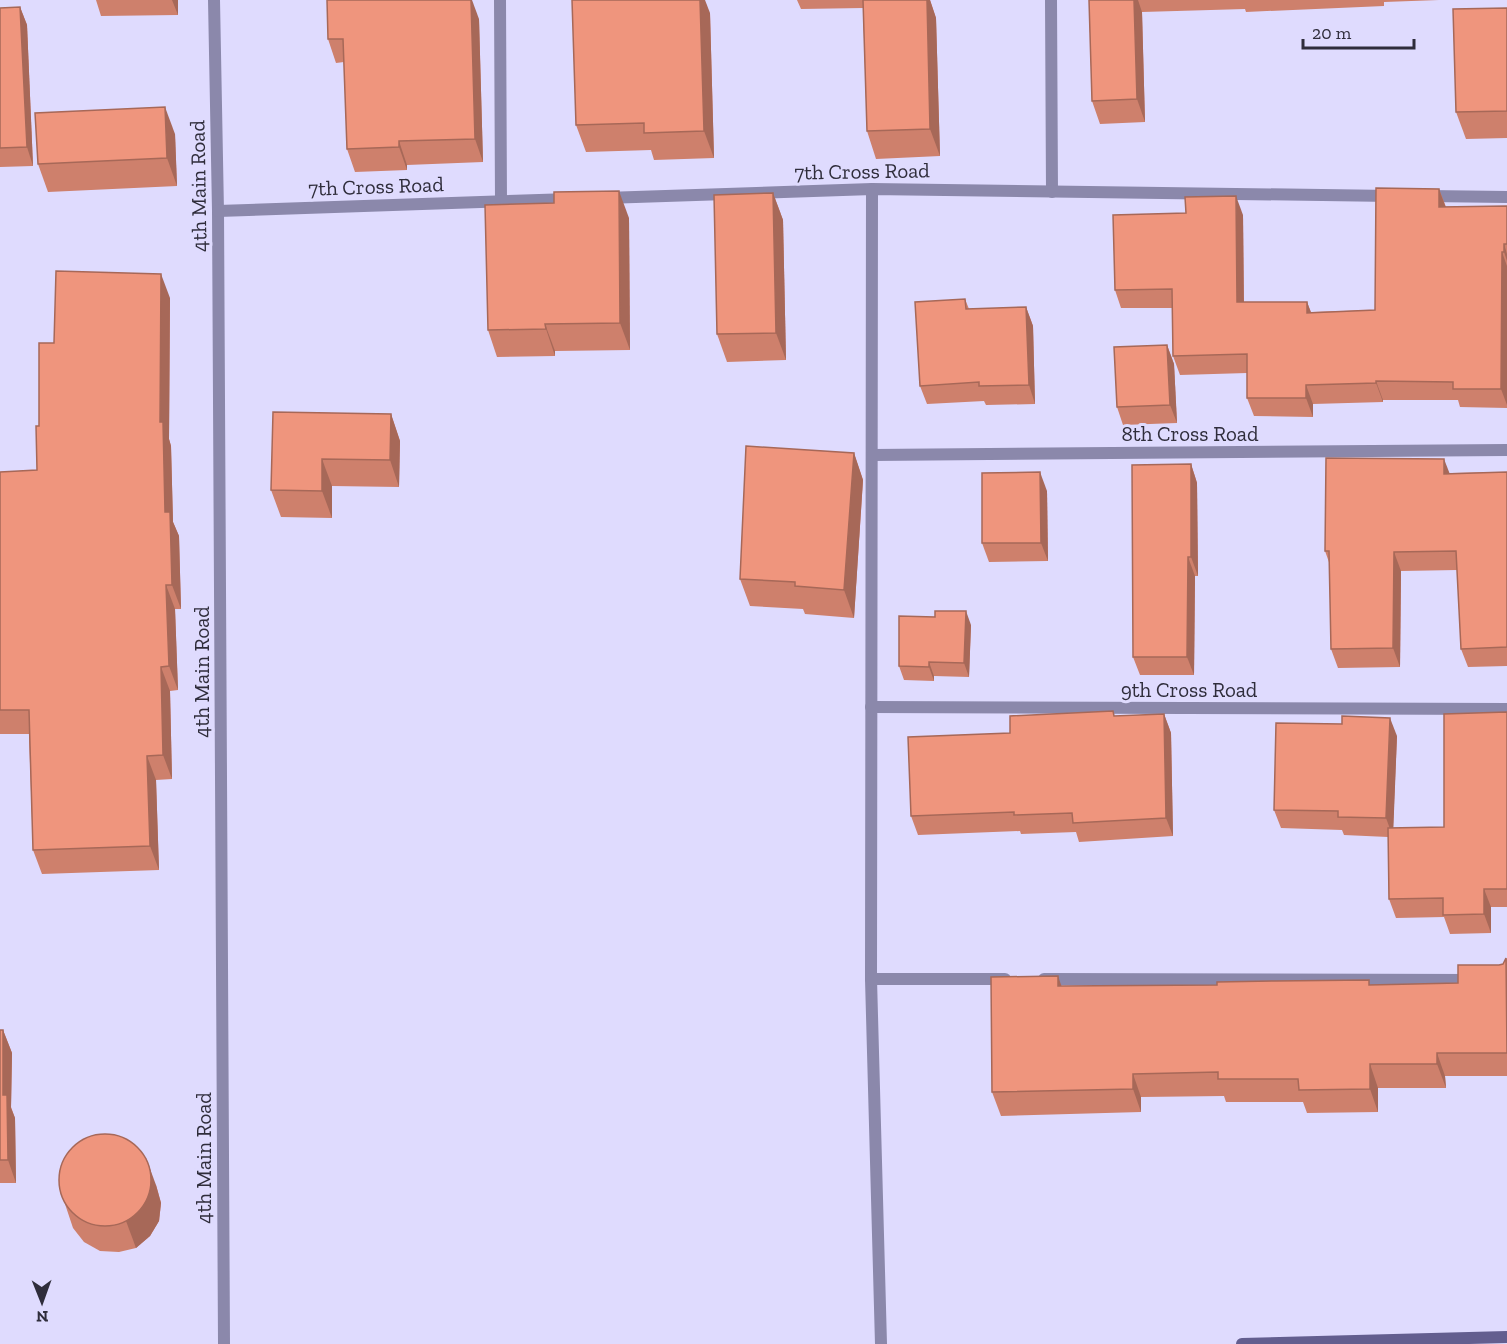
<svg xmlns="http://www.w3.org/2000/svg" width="1507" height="1344" viewBox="0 0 1507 1344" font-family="'Zilla Slab',serif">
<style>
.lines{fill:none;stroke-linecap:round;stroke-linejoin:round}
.street{stroke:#8b88ab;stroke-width:12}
.secondary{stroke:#635e8f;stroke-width:12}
.wall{fill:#ce806c}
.shaded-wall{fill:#a76858}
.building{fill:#ef957d;stroke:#a76858;stroke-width:1.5}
.labels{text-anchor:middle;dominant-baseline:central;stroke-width:6;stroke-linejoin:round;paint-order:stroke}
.street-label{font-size:21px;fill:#2f2d3b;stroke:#dfdbfe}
</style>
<rect width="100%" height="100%" fill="#dfdbfe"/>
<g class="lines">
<g class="street">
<polyline points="214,0 218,211 224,1344"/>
<polyline points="500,0 501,201"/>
<polyline points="1051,0 1052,192"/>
<polyline points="872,189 871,979 881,1344"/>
<polyline points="1427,196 1507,197"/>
<polyline points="605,198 872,189 1392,196"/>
<polyline points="218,211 570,199"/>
<polyline points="873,455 1507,450"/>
<polyline points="871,707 1507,709"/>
<polyline points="871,979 1005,979"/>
<polyline points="1044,979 1473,980"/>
</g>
<polyline class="secondary" points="1242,1344 1507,1337"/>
</g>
<g class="wall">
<polygon points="96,0 178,0 178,15 101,16"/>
<polygon points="797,0 930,0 936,18 940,156 876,159 867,131 863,8 801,9"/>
<polygon points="1089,0 1439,0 1384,2 1384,6 1246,12 1245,9 1142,12 1145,122 1100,124 1092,101"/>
<polygon points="20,7 27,25 33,166 0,167 0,8"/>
<polygon points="1507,8 1507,138 1466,139 1456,112"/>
<polygon points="710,13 714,158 654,160 651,150 586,152 576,125"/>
<polygon points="479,19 483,162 407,165 407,170 355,172 347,149 344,62 336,63 328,39"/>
<polygon points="175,134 177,186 48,192 38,164"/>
<polygon points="1439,189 1446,207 1507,206 1507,408 1460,407 1458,400 1383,400 1383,402 1313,404 1313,417 1254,416 1247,398 1247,373 1180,375 1173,356 1172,308 1121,308 1115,290 1186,213 1243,215 1244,302 1307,302 1311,312 1375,310"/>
<polygon points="773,193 783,220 786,360 727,362 717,334"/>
<polygon points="629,218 630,350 555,351 555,356 497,357 488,330"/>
<polygon points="170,298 169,439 171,446 173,522 179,536 181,609 175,609 178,690 170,691 172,779 156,780 159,870 42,874 33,850 29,734 0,734 0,472 37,470 39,426 54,343"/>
<polygon points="965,299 969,309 1026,307 1033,326 1035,404 986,405 984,401 927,404 920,386"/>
<polygon points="1167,345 1174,364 1177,423 1123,425 1117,407"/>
<polygon points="391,414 400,441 399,487 332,486 332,518 281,517 271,490"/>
<polygon points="854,453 863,480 854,618 805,614 803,609 750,606 740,579"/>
<polygon points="1191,464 1197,483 1198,576 1195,576 1194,675 1140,675 1133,657"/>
<polygon points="1507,472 1507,666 1468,667 1461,649 1457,570 1401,571 1400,667 1338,668 1331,649 1330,565 1325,551 1449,473"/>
<polygon points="1047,491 1048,561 989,562 982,543"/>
<polygon points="971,625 969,677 934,676 934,681 904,680 899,666"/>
<polygon points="1507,712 1507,907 1491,907 1491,933 1450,934 1444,917 1396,918 1389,899 1388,837 1344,835 1342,830 1281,828 1274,810 1397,736 1393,828 1444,827"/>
<polygon points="1164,714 1171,733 1173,836 1079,842 1076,832 1021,834 1020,831 918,835 911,816 1010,733 1115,716"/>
<polygon points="1507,958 1507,1076 1445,1076 1446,1088 1378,1088 1378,1112 1307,1113 1303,1102 1226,1102 1224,1096 1141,1097 1141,1112 1001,1116 992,1092 1062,986 1370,985 1458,983 1503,964"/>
<polygon points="0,1030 3,1030 12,1053 11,1107 15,1118 16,1183 0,1183"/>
<polygon points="156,1185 161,1203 159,1221 150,1236 136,1248 119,1252 100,1251 84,1242 73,1228 64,1201"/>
</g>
<g class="shaded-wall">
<polygon points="172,0 178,0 178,15"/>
<polygon points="471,0 472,0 479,19 483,162 475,139"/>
<polygon points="700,0 705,0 710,13 714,158 704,131"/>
<polygon points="927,0 930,0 936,18 940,156 930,129"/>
<polygon points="1134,0 1138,0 1142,12 1145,122 1137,99"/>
<polygon points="20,7 27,25 33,166 27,147"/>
<polygon points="165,107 175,134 177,186 167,158"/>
<polygon points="399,141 407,165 407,170 399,147"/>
<polygon points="1439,189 1446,208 1439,207"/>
<polygon points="619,191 629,218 630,350 620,323"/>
<polygon points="773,193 783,220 786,360 776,333"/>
<polygon points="1236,196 1243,215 1244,320 1237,302"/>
<polygon points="1504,244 1507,254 1507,261 1504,252"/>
<polygon points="1502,252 1507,266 1507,405 1501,389"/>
<polygon points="161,274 170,298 169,439 171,446 173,522 179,536 181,609 172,585 165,512 160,422"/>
<polygon points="1307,302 1314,321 1307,313"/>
<polygon points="1026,307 1033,326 1035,404 1029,385"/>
<polygon points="545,324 555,351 555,356 546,329"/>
<polygon points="1167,345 1174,364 1177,423 1170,405"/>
<polygon points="1376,381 1383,400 1383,402 1376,383"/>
<polygon points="1306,385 1313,404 1313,417 1306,398"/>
<polygon points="391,414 400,441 399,487 390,460"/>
<polygon points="854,453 863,480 854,618 844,590"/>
<polygon points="322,459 332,486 332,518 322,491"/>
<polygon points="1444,459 1451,477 1444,474"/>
<polygon points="1191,464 1197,483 1198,576 1191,557"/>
<polygon points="1040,472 1047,491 1048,561 1041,543"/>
<polygon points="1394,552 1401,571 1400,667 1393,648"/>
<polygon points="1188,557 1195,576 1194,675 1187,657"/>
<polygon points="166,585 175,609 178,690 169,666"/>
<polygon points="966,611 971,625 969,677 964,663"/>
<polygon points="929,662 934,676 934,681 929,667"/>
<polygon points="161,667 170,691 172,779 163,755"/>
<polygon points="1164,714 1171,733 1173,836 1166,818"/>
<polygon points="1390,718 1397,736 1393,837 1386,818"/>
<polygon points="147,756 156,780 159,870 150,846"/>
<polygon points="1484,889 1491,907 1491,933 1484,914"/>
<polygon points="1058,976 1066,999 1058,986"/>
<polygon points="3,1030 12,1053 11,1108 15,1118 16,1183 8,1160 3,1095"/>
<polygon points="1437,1053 1445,1076 1446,1088 1437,1064"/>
<polygon points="1370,1064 1378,1088 1378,1112 1370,1089"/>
<polygon points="1133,1074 1141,1097 1141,1112 1133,1089"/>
<polygon points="146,1158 156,1185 161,1203 159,1221 150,1236 136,1248 126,1221"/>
</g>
<g class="building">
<polygon points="327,0 471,0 475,139 399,141 399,147 347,149 343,39 328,39"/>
<polygon points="572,0 700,0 704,131 644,133 644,123 576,125"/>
<polygon points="863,0 927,0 930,129 867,131"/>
<polygon points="1089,0 1134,0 1137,99 1092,101"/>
<polygon points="20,7 27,147 0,148 0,8"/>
<polygon points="1507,8 1507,111 1456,112 1453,9"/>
<polygon points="165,107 167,158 38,164 35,113"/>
<polygon points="1376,188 1439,189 1439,207 1507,206 1507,244 1504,244 1504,252 1502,252 1501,389 1453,389 1453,382 1376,381 1376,383 1306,385 1306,398 1247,398 1247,354 1173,356 1172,289 1115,290 1113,215 1186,213 1185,197 1236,196 1237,302 1307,302 1307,313 1375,310"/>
<polygon points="619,191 620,323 545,324 546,329 488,330 485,205 554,203 554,192"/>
<polygon points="773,193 776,333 717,334 714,195"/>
<polygon points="56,271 161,274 160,422 163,422 165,512 170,512 172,585 166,585 169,666 161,667 163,755 147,756 150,846 33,850 29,710 0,710 0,472 37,470 36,426 39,426 39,343 54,343"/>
<polygon points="965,299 966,309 1026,307 1029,385 979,386 979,382 920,386 915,302"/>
<polygon points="1167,345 1170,405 1117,407 1114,347"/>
<polygon points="273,412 391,414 390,460 322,459 322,491 271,490"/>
<polygon points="746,446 854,453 844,590 795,586 795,582 740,579"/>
<polygon points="1326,458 1444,459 1444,474 1507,472 1507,647 1461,649 1456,551 1394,552 1393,648 1331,649 1329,551 1325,551"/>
<polygon points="1191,464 1191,557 1188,557 1187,657 1133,657 1132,465"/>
<polygon points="1040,472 1041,543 982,543 982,473"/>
<polygon points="935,611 966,611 964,663 929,662 929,667 899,666 899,616 935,617"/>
<polygon points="1113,711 1114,716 1164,714 1166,818 1073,823 1072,813 1014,815 1014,812 911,816 908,737 1010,733 1010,716"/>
<polygon points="1507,712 1507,889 1484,889 1484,914 1443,915 1443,898 1389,899 1388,828 1444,827 1444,714"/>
<polygon points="1342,716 1390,718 1386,818 1338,817 1338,811 1274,810 1276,723 1342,724"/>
<polygon points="1506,958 1507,1053 1437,1053 1437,1064 1370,1064 1370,1089 1299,1090 1298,1079 1218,1079 1218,1072 1133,1074 1133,1089 992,1092 991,977 1058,976 1058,986 1217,985 1217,982 1275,981 1369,980 1369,985 1458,983 1458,965 1499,965 1503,964"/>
<polygon points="0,1030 3,1030 3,1095 7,1095 8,1160 0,1160"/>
<circle cx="105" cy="1180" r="46"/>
</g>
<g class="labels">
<g class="street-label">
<text transform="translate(862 171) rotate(-1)">7th Cross Road</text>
<text transform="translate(198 186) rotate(-91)">4th Main Road</text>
<text transform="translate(376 186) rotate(-2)">7th Cross Road</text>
<text x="1190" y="433">8th Cross Road</text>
<text transform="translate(201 672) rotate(-90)">4th Main Road</text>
<text x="1189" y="689">9th Cross Road</text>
<text transform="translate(203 1158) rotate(-90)">4th Main Road</text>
</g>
</g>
<g transform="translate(42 1302) rotate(179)" stroke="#dfdbfe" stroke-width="4.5" paint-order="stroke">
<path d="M0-4.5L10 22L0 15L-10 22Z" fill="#2f2d3b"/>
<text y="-9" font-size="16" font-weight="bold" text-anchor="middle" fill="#2f2d3b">N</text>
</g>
<path d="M1303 39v9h111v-9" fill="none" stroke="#2f2d3b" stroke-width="3"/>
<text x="1312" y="39" font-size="18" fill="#2f2d3b" stroke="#dfdbfe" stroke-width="4.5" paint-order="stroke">20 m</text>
</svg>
